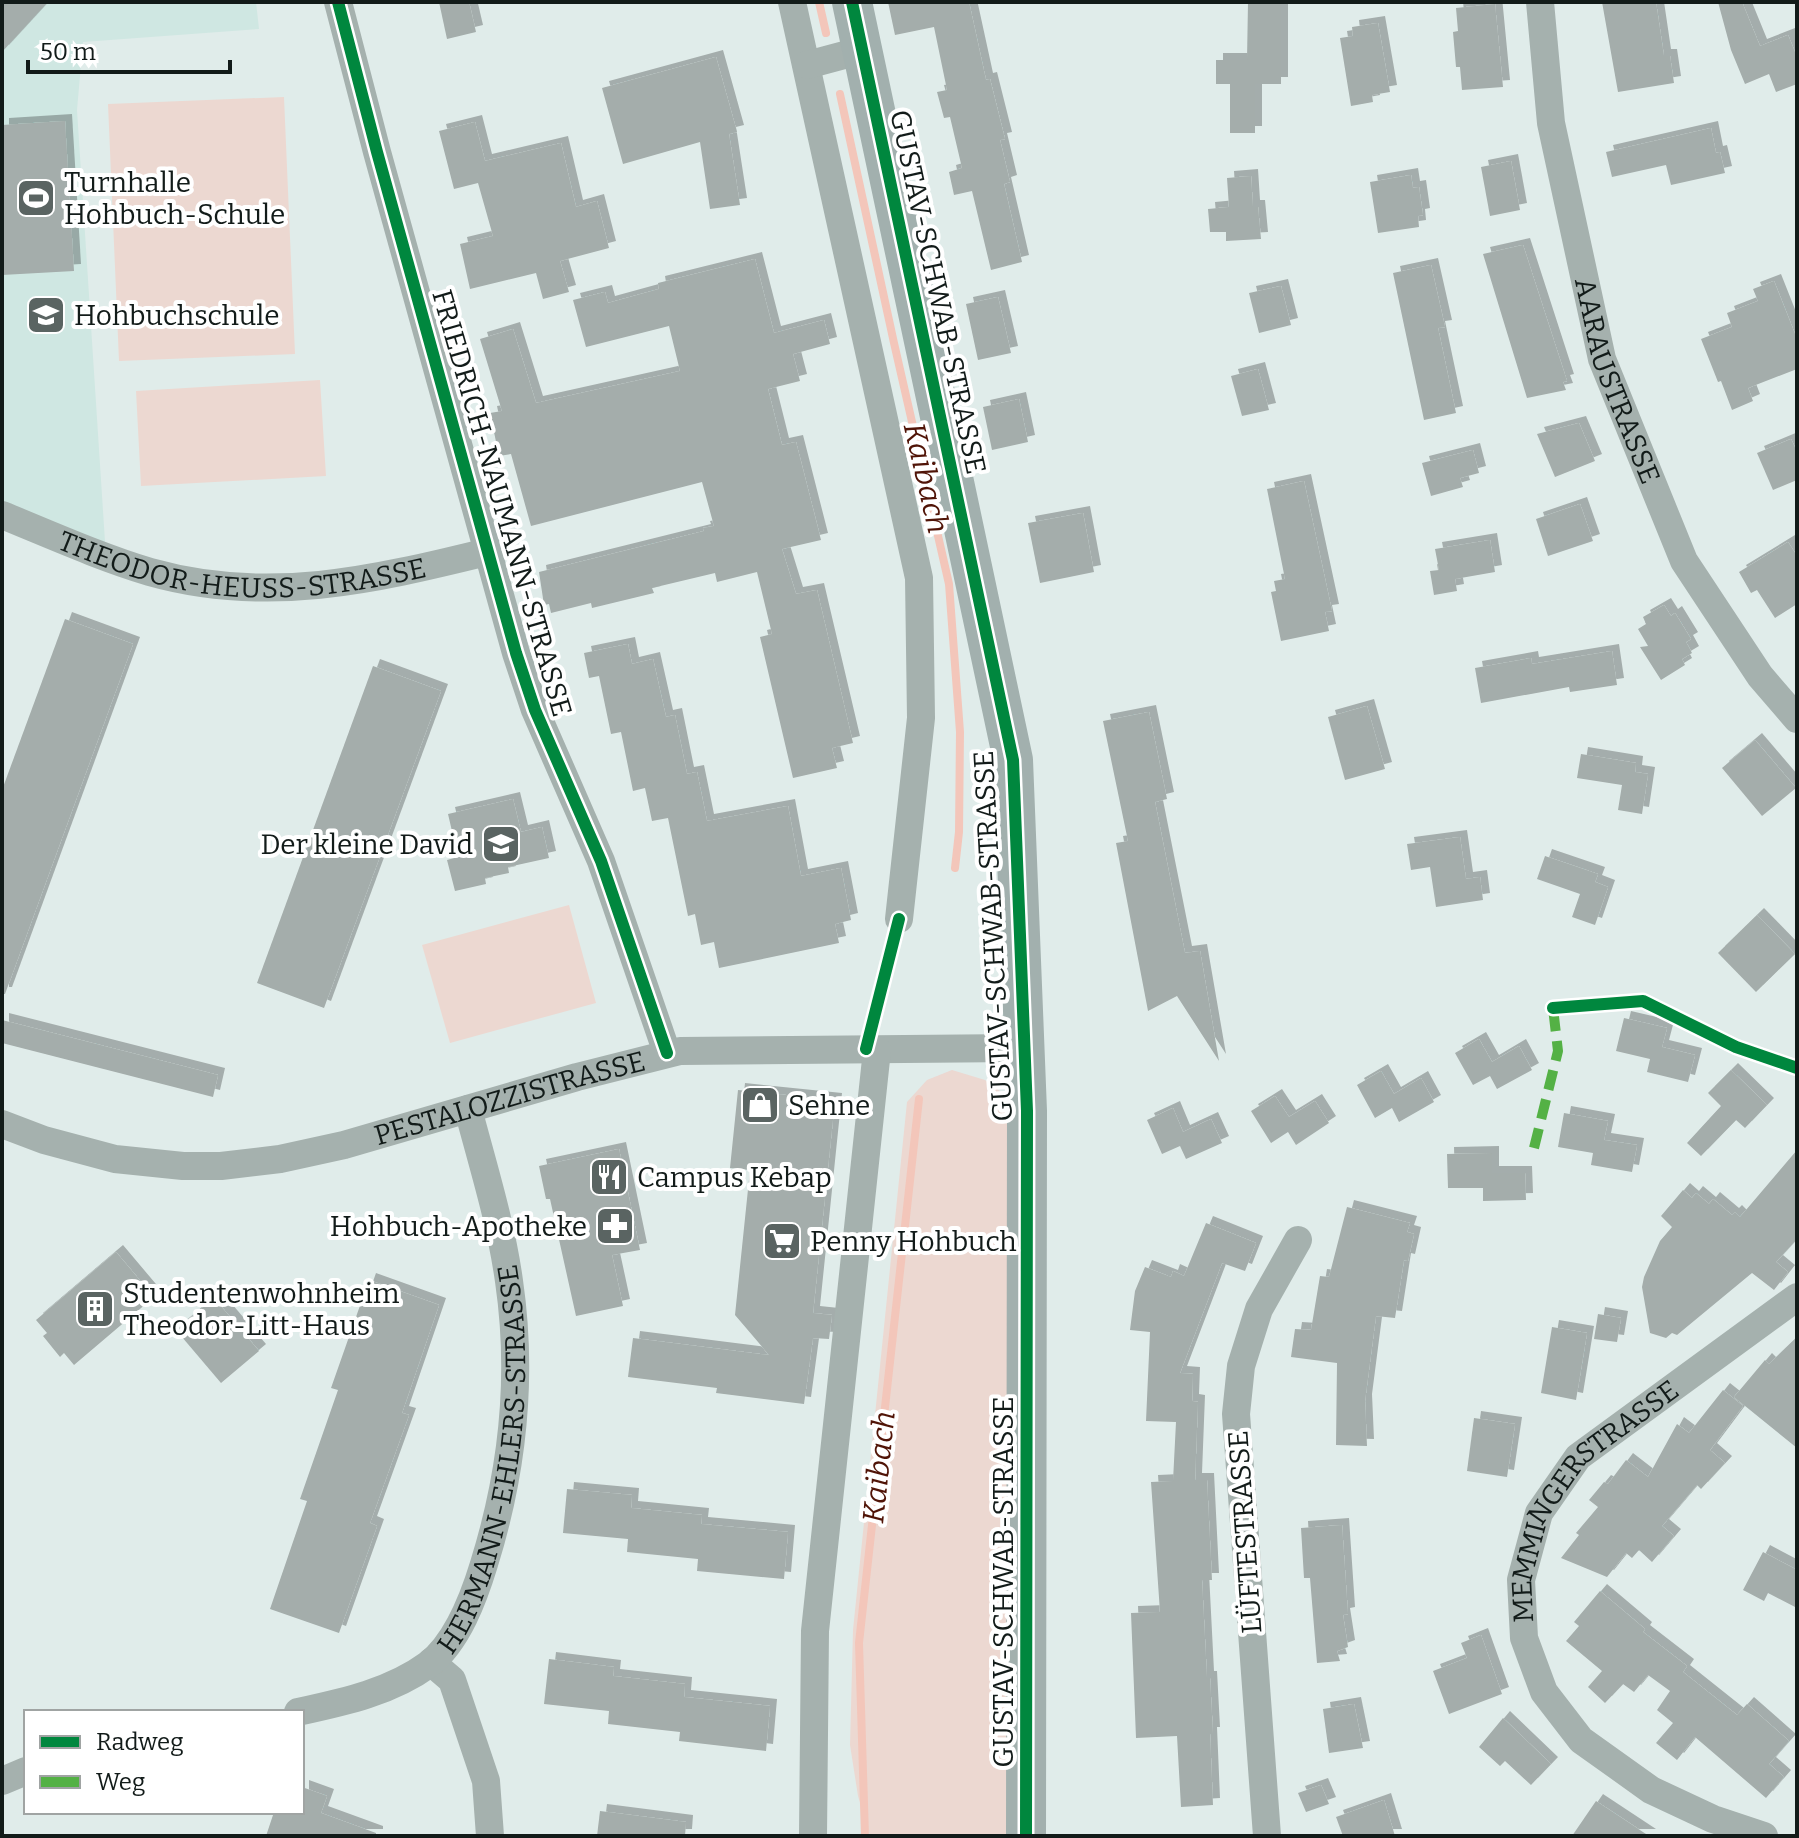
<svg xmlns="http://www.w3.org/2000/svg" width="1799" height="1838" viewBox="0 0 1799 1838" font-family="Bitter,serif">
<style>
.built{fill:#cfe7e2}
.green{fill:#ecd8d1}
.lines{fill:none;stroke-linecap:round;stroke-linejoin:round}
.stream{stroke:#f3c6ba;stroke-width:8}
.building{fill:#a4adab;filter:url(#shadow)}
.street{stroke:#a5b1ae;stroke-width:28}
.secondary{stroke:#a2b0ae;stroke-width:40}
.quiet{stroke:#54b145;stroke-width:10;stroke-dasharray:20 10;stroke-linecap:butt}
.cycleway-casing{stroke:#fff;stroke-width:17}
.cycleway{stroke:#00873e;stroke-width:12}
.labels{text-anchor:middle;dominant-baseline:central;stroke-width:8;stroke-linejoin:round;paint-order:stroke}
.poi-label{font-size:28px;fill:#121b19;stroke:#fff;text-anchor:start}
.street-label{font-size:28px;fill:#121b19;stroke:#fff}
.water-label{font-size:30px;font-style:italic;fill:#501407;stroke:#fff}
</style>
<defs>
<filter id="shadow"><feDropShadow dx="7" dy="-7" stdDeviation="0" flood-color="#0004"/></filter>
</defs>
<rect width="100%" height="100%" fill="#e0ecea"/>
<polygon class="built" points="2,2 256,2 259,29 83,42 77,110 106,557 2,515"/>
<g class="green">
<polygon points="284,97 295,354 119,361 108,104"/>
<polygon points="320,380 326,476 141,486 136,391"/>
<polygon points="569,905 596,1003 450,1043 422,945"/>
<polygon points="952,1070 985,1080 1012,1100 1014,1836 870,1836 858,1796 850,1745 853,1630 907,1102 927,1080"/>
</g>
<g class="lines">
<g class="stream">
<polyline points="819,2 826,33"/>
<polyline points="840,94 894,343 949,584 960,732 959,832 955,868"/>
<polyline points="865,1836 859,1643 919,1099"/>
</g>
</g>
<g class="building">
<polygon points="2,2 48,2 2,52"/>
<polygon points="439,2 469,2 476,32 447,39"/>
<polygon points="888,2 969,2 986,80 990,79 1005,139 1000,140 1010,182 1004,184 1022,262 991,270 972,191 954,195 949,172 962,168 950,117 944,118 937,92 947,90 934,27 895,35"/>
<polygon points="1248,2 1281,2 1281,84 1255,84 1255,133 1230,133 1230,84 1216,84 1216,60 1247,60"/>
<polygon points="1602,2 1656,2 1664,56 1670,56 1674,83 1618,92"/>
<polygon points="1718,2 1742,2 1760,46 1788,35 1797,57 1797,84 1776,92 1769,74 1745,84 1731,50"/>
<polygon points="1495,4 1503,87 1462,90 1460,67 1456,67 1453,32 1458,31 1456,8"/>
<polygon points="1378,23 1390,92 1372,95 1373,102 1351,106 1340,38 1353,36 1352,27"/>
<polygon points="716,57 737,132 729,134 740,205 710,209 700,142 623,164 602,88"/>
<polygon points="65,121 74,271 2,275 2,125"/>
<polygon points="475,122 485,161 561,143 576,207 597,201 609,248 560,261 569,292 543,299 536,273 470,289 460,244 493,236 478,183 454,189 439,131"/>
<polygon points="1711,128 1716,153 1720,152 1725,173 1671,185 1666,165 1612,177 1606,152"/>
<polygon points="1511,161 1520,210 1490,216 1481,167"/>
<polygon points="1411,175 1413,188 1419,187 1423,215 1418,216 1419,227 1378,233 1370,182"/>
<polygon points="1251,176 1253,207 1258,207 1261,239 1226,241 1226,232 1210,232 1208,209 1229,207 1227,178"/>
<polygon points="1523,245 1567,381 1563,382 1566,390 1527,398 1483,254"/>
<polygon points="755,259 774,333 824,320 830,344 793,354 800,381 768,389 782,445 796,442 821,540 782,549 796,594 817,590 853,743 832,748 837,768 793,778 760,637 772,634 757,572 717,582 715,573 652,588 654,593 592,608 591,603 551,613 549,604 544,605 539,572 704,531 703,528 714,526 702,482 531,526 511,454 499,456 490,413 502,411 480,339 513,329 536,403 680,371 669,326 586,347 573,300 605,292 608,303 659,289 658,283"/>
<polygon points="1431,265 1445,327 1438,328 1456,413 1424,420 1393,273"/>
<polygon points="1774,281 1797,339 1797,369 1748,388 1753,401 1732,410 1721,381 1718,382 1701,339 1732,327 1727,313 1758,301 1753,289"/>
<polygon points="1281,286 1291,325 1259,333 1249,293"/>
<polygon points="998,297 1011,353 978,360 966,304"/>
<polygon points="1258,369 1269,410 1242,416 1231,376"/>
<polygon points="1019,399 1028,442 992,450 983,407"/>
<polygon points="1579,423 1595,461 1555,477 1537,434"/>
<polygon points="1791,439 1797,452 1797,480 1773,490 1757,453"/>
<polygon points="1473,450 1479,473 1460,478 1463,487 1431,496 1422,463"/>
<polygon points="1304,481 1332,611 1325,612 1329,631 1281,641 1271,592 1276,591 1274,581 1285,579 1267,489"/>
<polygon points="1580,504 1593,541 1548,556 1536,519"/>
<polygon points="1083,513 1094,572 1040,583 1028,523"/>
<polygon points="1490,540 1495,572 1455,579 1457,591 1434,595 1430,571 1439,570 1435,549"/>
<polygon points="1788,542 1797,556 1797,604 1775,618 1757,590 1751,593 1739,572"/>
<polygon points="1664,605 1671,616 1675,613 1691,639 1686,642 1692,653 1682,659 1685,665 1661,680 1640,647 1648,646 1638,629 1646,624 1643,617"/>
<polygon points="65,619 133,644 5,994 2,994 2,790"/>
<polygon points="628,644 632,664 653,659 666,717 675,715 687,774 697,772 707,821 788,806 801,876 841,868 851,920 835,924 839,943 719,968 714,942 701,945 695,914 688,916 668,818 652,821 645,788 633,791 621,732 611,734 599,676 589,678 584,653"/>
<polygon points="1612,651 1617,685 1570,692 1569,687 1481,703 1475,668 1531,658 1532,664"/>
<polygon points="373,666 441,691 324,1008 257,983"/>
<polygon points="1367,706 1385,769 1345,780 1328,717"/>
<polygon points="1149,712 1167,799 1155,802 1185,953 1200,951 1219,1061 1177,996 1148,1011 1116,843 1128,841 1103,721"/>
<polygon points="1755,740 1796,788 1762,816 1722,768"/>
<polygon points="1581,754 1636,763 1635,772 1648,774 1642,814 1618,810 1622,785 1577,778"/>
<polygon points="513,799 521,832 542,827 549,858 508,867 509,873 485,878 486,884 455,891 447,860 458,857 448,814"/>
<polygon points="1460,837 1466,879 1480,877 1483,900 1436,907 1430,867 1411,870 1407,844"/>
<polygon points="1545,856 1598,874 1595,882 1608,887 1595,925 1572,917 1580,894 1537,879"/>
<polygon points="1757,915 1795,954 1756,992 1718,953"/>
<polygon points="1624,1018 1667,1028 1662,1047 1695,1055 1688,1082 1647,1072 1650,1059 1616,1051"/>
<polygon points="2,1020 218,1075 213,1097 2,1043"/>
<polygon points="1479,1039 1492,1062 1519,1046 1532,1070 1497,1089 1490,1076 1473,1085 1455,1053"/>
<polygon points="1731,1070 1767,1105 1745,1128 1736,1120 1701,1156 1687,1143 1721,1106 1708,1093"/>
<polygon points="1381,1071 1394,1094 1421,1078 1434,1102 1399,1122 1392,1108 1375,1118 1357,1085"/>
<polygon points="738,1090 835,1100 813,1313 832,1315 829,1339 813,1338 804,1404 716,1393 717,1388 628,1377 633,1338 769,1355 735,1315 750,1170 730,1168"/>
<polygon points="1275,1096 1289,1117 1315,1101 1329,1123 1296,1145 1288,1132 1271,1143 1251,1111"/>
<polygon points="1173,1108 1183,1132 1211,1119 1222,1143 1186,1159 1180,1146 1162,1154 1147,1120"/>
<polygon points="1564,1113 1608,1121 1604,1140 1637,1145 1632,1172 1591,1165 1593,1153 1558,1147"/>
<polygon points="619,1149 640,1250 612,1255 623,1306 576,1316 550,1199 546,1199 539,1166"/>
<polygon points="1797,1150 1797,1239 1776,1262 1788,1272 1774,1290 1752,1273 1677,1335 1672,1333 1666,1338 1650,1333 1642,1287 1644,1277 1660,1241 1672,1227 1661,1216 1683,1190 1692,1198 1696,1193 1709,1204 1713,1199 1732,1215 1735,1212 1740,1217"/>
<polygon points="1492,1153 1492,1173 1525,1173 1526,1200 1483,1201 1483,1188 1448,1188 1447,1154"/>
<polygon points="1347,1207 1410,1223 1407,1232 1414,1234 1408,1261 1404,1260 1395,1318 1376,1316 1365,1401 1367,1446 1336,1445 1337,1363 1291,1357 1295,1329 1311,1330 1320,1276 1329,1277"/>
<polygon points="1206,1223 1256,1243 1245,1271 1222,1263 1180,1373 1193,1374 1192,1401 1198,1402 1195,1480 1207,1480 1212,1580 1202,1580 1207,1678 1210,1678 1213,1734 1210,1734 1213,1805 1181,1807 1177,1736 1136,1738 1131,1613 1160,1612 1151,1482 1173,1481 1176,1422 1146,1421 1150,1332 1130,1330 1135,1291 1145,1267 1171,1277 1173,1271 1184,1276"/>
<polygon points="116,1252 154,1297 74,1365 64,1353 60,1357 43,1336 47,1333 36,1320"/>
<polygon points="369,1280 439,1305 402,1413 409,1415 370,1523 377,1526 339,1633 270,1609 307,1501 300,1499 338,1390 331,1388"/>
<polygon points="214,1298 259,1351 221,1383 176,1330"/>
<polygon points="1598,1314 1621,1318 1617,1342 1594,1339"/>
<polygon points="1552,1327 1587,1333 1576,1400 1541,1393"/>
<polygon points="1797,1337 1797,1448 1734,1397 1765,1360 1769,1364"/>
<polygon points="1723,1390 1743,1406 1710,1450 1725,1463 1701,1489 1697,1485 1662,1526 1674,1536 1652,1562 1639,1550 1632,1558 1626,1553 1607,1577 1561,1558 1579,1535 1576,1533 1598,1507 1589,1500 1604,1482 1608,1484 1626,1460 1648,1477 1677,1424 1689,1433"/>
<polygon points="1474,1418 1515,1424 1507,1477 1467,1471"/>
<polygon points="567,1489 632,1495 631,1508 702,1515 701,1524 788,1532 784,1579 697,1571 698,1559 627,1552 628,1539 563,1533"/>
<polygon points="1342,1525 1348,1614 1343,1615 1348,1647 1337,1651 1340,1661 1317,1663 1310,1578 1304,1578 1301,1528"/>
<polygon points="1763,1552 1797,1570 1797,1608 1768,1593 1764,1601 1743,1590"/>
<polygon points="1600,1591 1645,1629 1643,1632 1687,1666 1683,1672 1737,1715 1747,1704 1789,1741 1769,1764 1784,1777 1766,1798 1695,1737 1677,1760 1656,1743 1673,1723 1657,1710 1670,1691 1648,1675 1634,1692 1623,1684 1605,1703 1588,1687 1602,1671 1566,1641 1579,1626 1574,1622"/>
<polygon points="1481,1635 1502,1694 1449,1714 1433,1671 1467,1658 1461,1643"/>
<polygon points="549,1659 614,1667 613,1676 685,1684 684,1697 770,1706 766,1751 679,1741 680,1732 608,1724 609,1711 544,1704"/>
<polygon points="1354,1704 1363,1748 1329,1753 1323,1709"/>
<polygon points="1503,1718 1551,1764 1531,1785 1505,1761 1500,1766 1479,1747"/>
<polygon points="1321,1785 1329,1804 1306,1812 1298,1793"/>
<polygon points="302,1787 327,1796 321,1813 376,1833 376,1836 266,1836 274,1812 302,1812"/>
<polygon points="1384,1800 1395,1836 1343,1836 1336,1817"/>
<polygon points="1596,1801 1649,1836 1572,1836"/>
<polygon points="600,1811 686,1822 685,1836 597,1836"/>
</g>
<g class="lines">
<g class="street">
<polyline points="338,2 377,152 516,653 535,710 601,861 667,1053"/>
<polyline points="792,2 919,578 921,718 899,919"/>
<path id="s1" d="M1540,2L1551,123L1602,359L1684,561L1760,676L1797,719"/>
<polyline points="807,65 863,50"/>
<path id="s2" d="M2,515C51,535 100,557 150,572C267,605 373,580 487,552"/>
<path id="s3" d="M2,1124L44,1140L115,1159L183,1166H221L280,1159L344,1145L577,1077L680,1051L1024,1048"/>
<polyline points="431,1662 452,1680 486,1781 490,1836"/>
<path id="s4" d="M298,1712C344,1702 391,1692 429,1664C458,1641 474,1597 484,1564C513,1471 523,1377 509,1281C501,1223 483,1166 468,1109"/>
<polyline points="2,1781 26,1771"/>
<polyline points="813,1836 815,1631 877,1050"/>
<polyline points="1267,1836 1236,1414 1241,1366 1259,1309 1298,1240"/>
<path id="s5" d="M1764,1836L1713,1819L1651,1790L1581,1740L1544,1692L1524,1638L1521,1580L1539,1513L1578,1457L1797,1297"/>
</g>
<polyline class="secondary" points="852,2 1013,760 1027,1111 1026,1836"/>
<polyline class="quiet" points="1534,1148 1558,1051 1553,1008"/>
<defs>
<g id="cycleway">
<polyline points="338,2 377,152 516,653 535,710 601,861 667,1053"/>
<polyline points="852,2 1013,760 1027,1111 1026,1836"/>
<polyline points="1553,1008 1643,1001 1736,1047 1797,1068"/>
<polyline points="866,1049 899,919"/>
</g>
</defs>
<use href="#cycleway" class="cycleway-casing"/>
<use href="#cycleway" class="cycleway"/>
</g>
<defs>
<symbol id="stadium-square" viewBox="-11 -11 22 22"><rect x="-9" y="-9" width="18" height="18" rx="4" fill="#5a6462" stroke="#fff"/><path d="M0-5a6.5 5 0 1 0 0 10a6.5 5 0 1 0 0-10ZM-3.5-1.8h7v3.6h-7Z" fill="#fff"/></symbol>
<symbol id="school-square" viewBox="-11 -11 22 22"><rect x="-9" y="-9" width="18" height="18" rx="4" fill="#5a6462" stroke="#fff"/><path d="M0-5L7-2L0 1L-7-2ZM-4 1L0 2.5L4 1V4Q0 6-4 4Z" fill="#fff"/></symbol>
<symbol id="shop-square" viewBox="-11 -11 22 22"><rect x="-9" y="-9" width="18" height="18" rx="4" fill="#5a6462" stroke="#fff"/><path d="M-5-2.5h2.3a2.7 3.5 0 0 1 5.4 0H5L5.5 6h-11ZM-1.5-2.5h3a1.5 2.3 0 0 0-3 0Z" fill="#fff"/></symbol>
<symbol id="restaurant-square" viewBox="-11 -11 22 22"><rect x="-9" y="-9" width="18" height="18" rx="4" fill="#5a6462" stroke="#fff"/><path d="M-5-6h1v4h1v-4h1v4h1v-4h1v5L-1.5 .5V6h-2V.5L-5-1ZM5-6V6H3V1.5H1.5Q1.5-4 5-6Z" fill="#fff"/></symbol>
<symbol id="pharmacy-square" viewBox="-11 -11 22 22"><rect x="-9" y="-9" width="18" height="18" rx="4" fill="#5a6462" stroke="#fff"/><path d="M-2-6h4v4h4v4h-4v4h-4v-4h-4v-4h4Z" fill="#fff"/></symbol>
<symbol id="supermarket-square" viewBox="-11 -11 22 22"><rect x="-9" y="-9" width="18" height="18" rx="4" fill="#5a6462" stroke="#fff"/><path d="M-6-5.5h2.5l.6 2H6L4.5 2H-2.5L-4.4-4H-6ZM-1.5 3.2a1.3 1.3 0 1 0 .1 0ZM3 3.2a1.3 1.3 0 1 0 .1 0Z" fill="#fff"/></symbol>
<symbol id="building-square" viewBox="-11 -11 22 22"><rect x="-9" y="-9" width="18" height="18" rx="4" fill="#5a6462" stroke="#fff"/><path d="M-4-6H4V6H1V3H-1V6H-4ZM-2.5-4.3h1.7v1.8h-1.7ZM.8-4.3h1.7v1.8H.8ZM-2.5-1h1.7V.8h-1.7ZM.8-1h1.7V.8H.8Z" fill="#fff"/></symbol>
</defs>
<g fill-rule="evenodd">
<use href="#stadium-square" x="14" y="176" width="44" height="44"/>
<use href="#school-square" x="24" y="293" width="44" height="44"/>
<use href="#school-square" x="479" y="822" width="44" height="44"/>
<use href="#shop-square" x="738" y="1083" width="44" height="44"/>
<use href="#restaurant-square" x="587" y="1155" width="44" height="44"/>
<use href="#pharmacy-square" x="593" y="1204" width="44" height="44"/>
<use href="#supermarket-square" x="760" y="1219" width="44" height="44"/>
<use href="#building-square" x="73" y="1287" width="44" height="44"/>
</g>
<g class="labels">
<g class="poi-label">
<text x="64" y="182">Turnhalle<tspan x="64" dy="32">Hohbuch-Schule</tspan></text>
<text x="74" y="315">Hohbuchschule</text>
<text x="473" y="844" text-anchor="end">Der kleine David</text>
<text x="788" y="1105">Sehne</text>
<text x="637" y="1177">Campus Kebap</text>
<text x="587" y="1226" text-anchor="end">Hohbuch-Apotheke</text>
<text x="810" y="1241">Penny Hohbuch</text>
<text x="123" y="1293">Studentenwohnheim<tspan x="123" dy="32">Theodor-Litt-Haus</tspan></text>
</g>
<g class="street-label">
<text transform="translate(938 292) rotate(78)">GUSTAV-SCHWAB-STRASSE</text>
<text stroke="none"><textPath href="#s1" startOffset="388">AARAUSTRASSE</textPath></text>
<text transform="translate(502 503) rotate(74)">FRIEDRICH-NAUMANN-STRASSE</text>
<text stroke="none"><textPath href="#s2" startOffset="250">THEODOR-HEUSS-STRASSE</textPath></text>
<text transform="translate(993 936) rotate(-93)">GUSTAV-SCHWAB-STRASSE</text>
<text stroke="none"><textPath href="#s3" startOffset="522">PESTALOZZISTRASSE</textPath></text>
<text stroke="none"><textPath href="#s4" startOffset="360">HERMANN-EHLERS-STRASSE</textPath></text>
<text stroke="none"><textPath href="#s5" startOffset="492">MEMMINGERSTRASSE</textPath></text>
<text transform="translate(1245 1532) rotate(-94)">LÜFTESTRASSE</text>
<text transform="translate(1003 1582) rotate(-90)">GUSTAV-SCHWAB-STRASSE</text>
</g>
<g class="water-label">
<text transform="translate(926 478) rotate(77)">Kaibach</text>
<text transform="translate(879 1467) rotate(-84)">Kaibach</text>
</g>
</g>
<rect width="1799" height="1838" fill="none" stroke="#121b19" stroke-width="8"/>
<rect x="24" y="1710" width="280" height="104" fill="#ffffff" stroke="#a0a4a3" stroke-width="2"/>
<rect x="40" y="1736" width="40" height="12" fill="#00873e" stroke="#a0a4a3" stroke-width="2"/>
<text x="96" y="1750" font-size="24" fill="#121b19">Radweg</text>
<rect x="40" y="1776" width="40" height="12" fill="#54b145" stroke="#a0a4a3" stroke-width="2"/>
<text x="96" y="1790" font-size="24" fill="#121b19">Weg</text>
<path d="M28 60v12h202v-12" fill="none" stroke="#121b19" stroke-width="4"/>
<text x="40" y="60" font-size="24" fill="#121b19" stroke="#ffffff" stroke-width="6" paint-order="stroke">50 m</text>
</svg>
